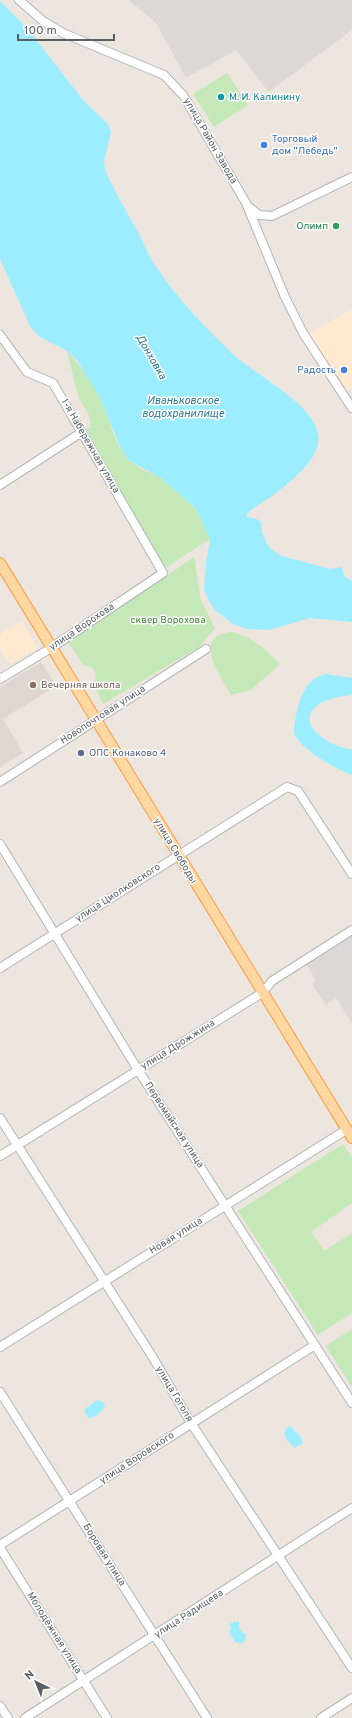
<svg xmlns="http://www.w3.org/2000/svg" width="352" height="1718" viewBox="0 0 352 1718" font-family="Overpass,sans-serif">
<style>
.commercial{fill:#ffe9d1}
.industrial{fill:#ddd8d3}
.education{fill:#dfd7cf}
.green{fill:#c4e8b7}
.water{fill:#9cedff}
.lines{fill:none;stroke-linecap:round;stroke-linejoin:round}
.minor-casing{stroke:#b0b5b8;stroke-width:10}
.major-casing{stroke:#ff9b45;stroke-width:12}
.minor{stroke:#fff;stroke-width:8}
.major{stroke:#ffd8a1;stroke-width:10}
.culture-dot{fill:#0f9aa8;stroke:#fff;stroke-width:1.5}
.shop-dot{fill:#3f7fe0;stroke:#fff;stroke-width:1.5}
.leisure-dot{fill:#2e9e5b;stroke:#fff;stroke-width:1.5}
.education-dot{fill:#8d6e63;stroke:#fff;stroke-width:1.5}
.service-dot{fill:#5c6f8a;stroke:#fff;stroke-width:1.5}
.labels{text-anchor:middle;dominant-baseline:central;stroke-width:3;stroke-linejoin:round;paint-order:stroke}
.culture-label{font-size:10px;fill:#0d838f;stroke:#fff;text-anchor:start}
.shop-label{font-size:10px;fill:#366cbe;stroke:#fff;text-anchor:start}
.street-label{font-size:10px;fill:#585f62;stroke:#fff}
.leisure-label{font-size:10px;fill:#27864d;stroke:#fff;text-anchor:end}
.park-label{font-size:10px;fill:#3e862b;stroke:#fff}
.education-label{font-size:10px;fill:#785e54;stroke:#fff;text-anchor:start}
.service-label{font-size:10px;fill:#4e5e75;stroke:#fff;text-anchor:start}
.water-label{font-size:11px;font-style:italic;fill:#297995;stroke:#fff}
</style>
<rect width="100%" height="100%" fill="#ede6de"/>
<g class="commercial">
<polygon points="351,309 352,311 352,387 345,391 308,335"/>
<polygon points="22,621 38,648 10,664 0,649 0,634"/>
</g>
<g class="industrial">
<polygon points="129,0 352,0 352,30 269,92 236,50 186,78 156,23"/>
<polygon points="352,936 352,1023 336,998 326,1005 312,984 316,981 306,964"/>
</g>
<polygon class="education" points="41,662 56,686 3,719 23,753 0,767 0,687"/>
<g class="green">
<polygon points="227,73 248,105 214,127 193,94"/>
<path d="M67,351C80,366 91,380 100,398C110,417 113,443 128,459C135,467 149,472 159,477C182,489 204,514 210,539L165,568L85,430L91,427L89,416L78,396Z"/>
<path d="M194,557L201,601L215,628L199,647L103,704L93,682C99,674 94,665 84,666L68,642Z"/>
<path d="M232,632C252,637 265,649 280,664L251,690L231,695C220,675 191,636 232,632Z"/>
<polygon points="343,1144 352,1158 352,1203 311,1232 324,1251 352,1233 352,1313 318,1335 238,1211"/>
<polygon points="352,1329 352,1387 326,1346"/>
</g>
<g class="water">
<path d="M0,1L28,29L83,100L108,124L111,132L104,161L105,170C115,192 127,213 139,234C144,244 148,255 154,264C176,297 205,328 234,355C256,375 313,404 318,434C324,463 272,496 251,510L247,514V517L257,519L261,522L262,532L268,546L279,555L330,569L342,567L344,576L352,581V622L310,618L269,630L247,629L233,624L216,611L209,601L204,590L206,562L210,539L196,509L161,478L128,460L121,449L100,398L77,360L67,351L40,337L30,326L0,259Z"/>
<path d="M326,674L352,678V695C341,696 322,699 314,708C296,727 335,749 352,749V775C336,769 305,752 296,737C292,731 295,723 296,716C300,697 305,679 326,674Z"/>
<path d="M97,1400L105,1404C104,1411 95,1418 88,1418L84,1410Z"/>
<path d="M290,1426L301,1437L303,1443L295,1448C289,1443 283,1438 285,1430Z"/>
<path d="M234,1622H239C239,1628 240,1632 246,1634L245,1640L242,1644L235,1642L229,1632L231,1628L229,1624Z"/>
</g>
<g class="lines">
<defs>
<g id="minor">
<polyline points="19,0 43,21 63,33 164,75 183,95 246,203 285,297 303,333 352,408"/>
<polyline points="249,207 259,215 272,216 352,177"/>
<polyline points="0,335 27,372 53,383 163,573 51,648 0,679"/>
<polyline points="0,485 82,432"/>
<polyline points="0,782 206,649"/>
<polyline points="0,844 138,1070 352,1403"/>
<polyline points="0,968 287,787 298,791 352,874"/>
<polyline points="0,1118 152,1356 191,1423 352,1668"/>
<polyline points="0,1156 262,993 272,981 352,930"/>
<polyline points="0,1347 346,1130"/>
<polyline points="0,1392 207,1718"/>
<polyline points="0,1545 315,1345"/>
<polyline points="0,1548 107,1718"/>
<polyline points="0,1706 8,1718"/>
<polyline points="25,1718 352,1508"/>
<polyline points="321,1718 352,1698"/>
</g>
<polyline id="major" points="0,563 352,1138"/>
</defs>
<use href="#minor" class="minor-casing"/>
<use href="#major" class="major-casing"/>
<use href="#minor" class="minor"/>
<use href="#major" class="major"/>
</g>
<circle class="culture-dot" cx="221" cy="97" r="4"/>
<g class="shop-dot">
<circle cx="264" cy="145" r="4"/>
<circle cx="344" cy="370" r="4"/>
</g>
<circle class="leisure-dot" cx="336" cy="226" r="4"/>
<circle class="education-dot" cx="33" cy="685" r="4"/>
<circle class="service-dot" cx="81" cy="753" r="4"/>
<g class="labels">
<g class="culture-label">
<text x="229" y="97">М. И. Калинину</text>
</g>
<g class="shop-label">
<text x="272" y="139">Торговый<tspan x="272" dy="12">дом "Лебедь"</tspan></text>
<text x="336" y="370" text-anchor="end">Радость</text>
</g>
<g class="street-label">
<text transform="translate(210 141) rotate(60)">улица Район Завода</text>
<text transform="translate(90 446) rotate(60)">1-я Набережная улица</text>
<text transform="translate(82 627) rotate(-34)">улица Ворохова</text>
<text transform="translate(103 715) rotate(-33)">Новопочтовая улица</text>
<text transform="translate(175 851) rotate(59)">улица Свободы</text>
<text transform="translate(118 893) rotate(-33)">улица Циолковского</text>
<text transform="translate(178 1045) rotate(-32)">улица Дрожжина</text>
<text transform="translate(174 1125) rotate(57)">Первомайская улица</text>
<text transform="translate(176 1236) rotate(-32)">Новая улица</text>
<text transform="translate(174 1394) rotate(59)">улица Гоголя</text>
<text transform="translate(137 1458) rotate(-33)">улица Воровского</text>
<text transform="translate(104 1555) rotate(58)">Боровая улица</text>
<text transform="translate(189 1614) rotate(-33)">улица Радищева</text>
<text transform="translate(54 1633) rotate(58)">Молодёжная улица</text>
</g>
<g class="leisure-label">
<text x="328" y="226">Олимп</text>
</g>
<g class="park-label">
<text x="168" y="620">сквер Ворохова</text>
</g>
<g class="education-label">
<text x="41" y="685">Вечерняя школа</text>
</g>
<g class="service-label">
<text x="89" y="753">ОПС Конаково 4</text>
</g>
<g class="water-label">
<text transform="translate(151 357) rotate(60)">Донховка</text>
<text x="183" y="401">Иваньковское<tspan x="183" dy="13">водохранилище</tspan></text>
</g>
</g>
<g transform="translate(36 1682) rotate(317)" stroke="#ffffff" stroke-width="3" paint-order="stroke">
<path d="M0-3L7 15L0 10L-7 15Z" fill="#585f62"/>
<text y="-6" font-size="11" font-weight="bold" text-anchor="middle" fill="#585f62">N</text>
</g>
<path d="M18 34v6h96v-6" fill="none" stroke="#585f62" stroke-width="2"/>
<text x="24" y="34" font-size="12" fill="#585f62" stroke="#ffffff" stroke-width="3" paint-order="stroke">100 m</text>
</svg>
